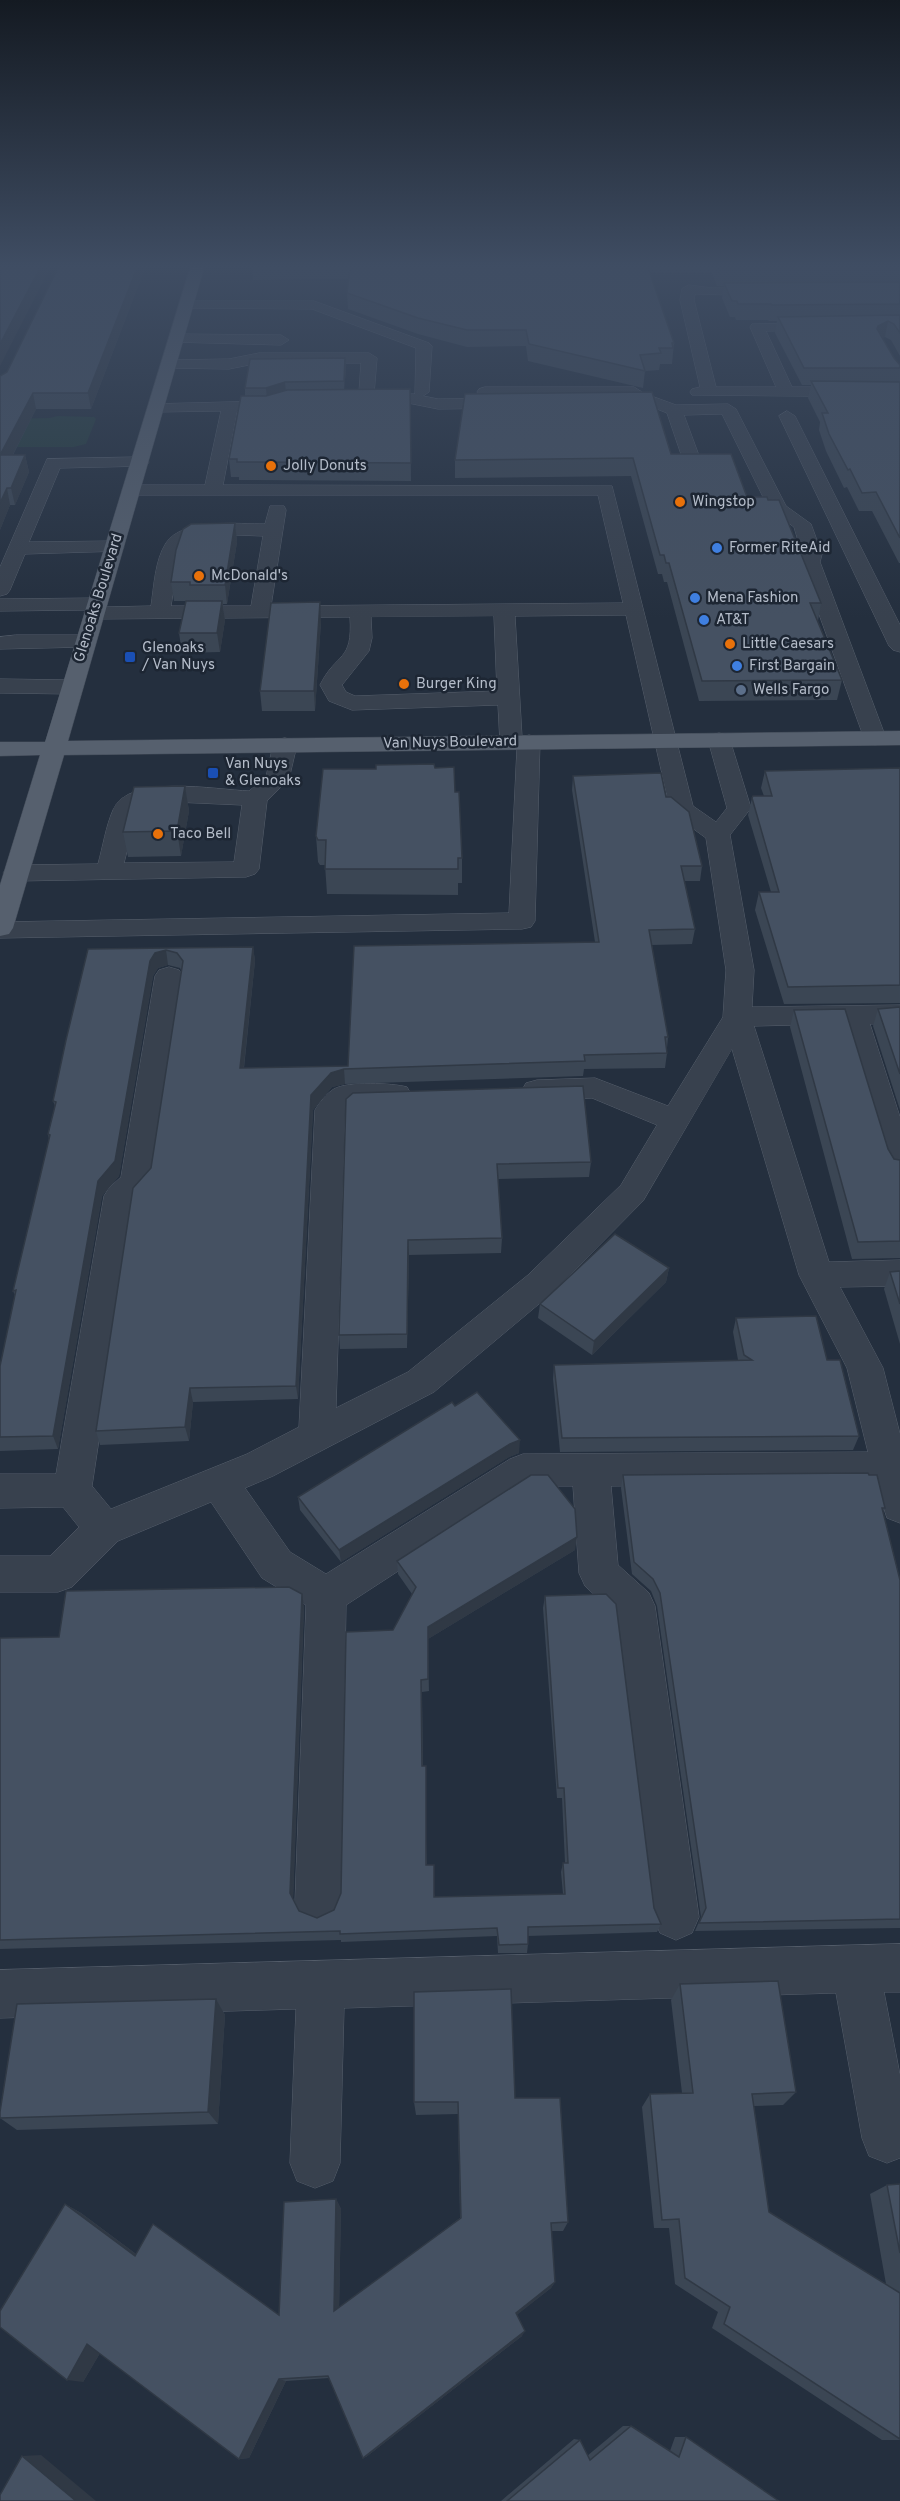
<svg xmlns="http://www.w3.org/2000/svg" width="900" height="2501" viewBox="0 0 900 2501" font-family="Overpass,sans-serif">
<style>
.green{fill:#263c3f}
.lines{fill:none;stroke-linecap:round;stroke-linejoin:round}
.minor-casing{stroke:#565f6c;stroke-width:1}
.major-casing{stroke:#414a57;stroke-width:1}
.minor{fill:#38414e;fill-rule:evenodd}
.major{fill:#56606e;fill-rule:evenodd}
.wall{fill:#3b4654}
.shaded-wall{fill:#303945}
.building{fill:#455162;stroke:#303945;stroke-width:1.5}
.food-dot{fill:#e8710a;stroke:#1d2633;stroke-width:2}
.shop-dot{fill:#3f7fe0;stroke:#1d2633;stroke-width:2}
.transit-dot{fill:#1a4fb4;stroke:#1d2633;stroke-width:2}
.service-dot{fill:#5c6f8a;stroke:#1d2633;stroke-width:2}
.labels{text-anchor:middle;dominant-baseline:central;stroke-width:5;stroke-linejoin:round;paint-order:stroke}
.far-poi-label{font-size:15px;fill:#b4bcc9;stroke:#1d2633;text-anchor:start}
.far-street-label{font-size:15px;fill:#b4bcc9;stroke:#1d2633}
</style>
<rect width="100%" height="100%" fill="#242f3e"/>
<polygon class="green" points="58,416 94,417 96,419 86,444 74,447 0,447 0,419 49,418"/>
<g class="lines">
<defs>
<g id="minor">
<polygon points="689,285 712,288 769,288 776,292 769,296 695,294 694,300 716,387 776,387 750,327 752,324 900,321 900,329 766,331 792,387 900,387 900,397 692,395 690,392 692,389 700,387 680,300 682,289"/>
<polygon points="186,301 314,301 429,343 432,346 429,392 423,396 438,399 510,398 518,403 510,408 438,409 408,403 358,402 356,399 361,395 359,392 361,363 259,363 229,369 164,368 161,365 169,360 229,359 259,353 369,353 377,358 374,394 415,394 416,348 312,309 181,308 179,305"/>
<polygon points="177,334 281,335 289,340 281,345 172,342 169,339 172,336"/>
<polygon points="485,387 634,387 642,392 634,397 479,395 477,392 479,389"/>
<path d="M283,396L291,401C279,414 254,411 237,411L223,485L612,486L693,806L716,822L727,808L708,740L711,735L719,733L727,735L730,740L751,808L730,835L754,970L752,1007L900,1005V1023L870,1024L900,1117V1177L889,1174L884,1166L842,1024L754,1026L829,1262L900,1260V1286L840,1287L883,1368L900,1434V1523L887,1518L876,1484L611,1486L618,1565L649,1593L655,1606L699,1917L692,1933L676,1940L660,1933L653,1917L616,1615L585,1586L579,1573L573,1486H529L346,1605L341,1902L334,1918L318,1925L302,1918L295,1902L306,1605L262,1578L211,1502L118,1541L72,1587L58,1592H0V1556H50L79,1527L63,1507L0,1508V1474H56L104,1196L109,1188L121,1177L155,976L159,970L169,967L179,970L183,976L152,1182L147,1190L135,1201L92,1486L111,1509L247,1454L299,1427L315,1110C319,1103 327,1093 334,1089C348,1081 392,1083 407,1087L411,1094L407,1101L396,1104L353,1106L345,1113L336,1408L408,1372L528,1275L621,1185L657,1125L592,1098L537,1100L526,1097L522,1090L526,1083L537,1080L595,1078L668,1106L723,1017L726,970L706,838L673,814L670,809L626,615L515,616L522,737L529,735L537,737L540,742L535,921L531,927L522,929L0,938V922L509,913L517,748H503L500,743L498,705L352,710L329,701L320,685C337,651 353,663 350,617L94,619L87,617L84,613L86,610L0,611V599L97,598L104,600L107,604L105,607L151,606C154,586 155,560 166,543C182,518 240,524 265,524L270,506H284L286,510L271,606L623,603L598,495H131L125,494L122,490L125,486L131,485H205L221,411L156,412L150,410L148,407L150,404L267,401ZM236,535L263,536L251,606H171L177,568L184,546L197,538ZM494,616L497,691L355,696L346,692L342,685L369,651L372,638L371,617ZM732,1049L799,1275L847,1368L868,1452L523,1454L510,1459L326,1574L290,1552L245,1488L273,1476L434,1392L552,1293L643,1201Z"/>
<path d="M654,397L676,405L728,404L736,409L786,506L811,524L822,554L820,562L886,738L883,743L875,745L867,743L864,738L800,562L802,554L794,527L769,509L722,414L684,415L701,461H732L735,465L732,469C719,472 701,473 688,470L685,466L667,413L652,407L610,408L602,403L610,398Z"/>
<polygon points="787,411 795,416 900,625 900,652 893,650 889,646 779,416"/>
<polygon points="140,457 146,458 149,462 146,466 60,468 29,542 114,541 121,543 124,547 121,551 25,554 10,590 7,594 0,596 0,567 47,459"/>
<polygon points="16,635 85,635 92,637 95,641 92,645 85,647 0,649 0,637"/>
<polygon points="0,679 72,680 80,682 83,687 80,692 72,694 0,693"/>
<path d="M285,738L293,740L297,745L289,779L267,801L259,869L255,874L246,877L16,881L7,878L3,873L7,868L16,865L98,864C103,846 106,826 113,810C128,773 217,790 249,791L266,777L273,745L277,740ZM152,801L242,805L234,862L124,863L137,811Z"/>
<polygon points="900,1944 900,1992 884,1992 900,2075 900,2158 887,2163 869,2156 862,2138 836,1993 344,2008 340,2163 333,2181 315,2188 297,2181 290,2163 296,2009 0,2018 0,1970"/>
</g>
<polygon id="major" points="190,268 204,268 68,741 900,731 900,745 64,755 13,928 9,934 0,936 0,885 40,755 0,756 0,742 45,742"/>
</defs>
<use href="#minor" class="minor-casing"/>
<use href="#major" class="major-casing"/>
<use href="#minor" class="minor"/>
<use href="#major" class="major"/>
</g>
<g class="wall">
<polygon points="145,268 91,409 36,409 13,455 25,455 29,472 15,505 10,505 0,530 7,372"/>
<polygon points="252,268 900,268 900,356 891,340 885,337 882,338 894,358 900,365 900,563 899,563 872,511 859,511 847,487 844,488 826,451 819,430 820,422 808,398 811,385 802,385 775,333 777,321 769,321 768,320 736,320 735,317 730,317 722,298 724,286 717,286 712,273 650,273 674,343 672,364 660,364 659,370 645,371 643,388 528,361 526,346 467,347 418,334 348,309 347,293 348,279 253,280"/>
<polygon points="345,358 346,369 344,389 410,389 411,481 239,480 239,477 231,477 229,459 245,396 245,388"/>
<polygon points="671,454 747,497 821,603 818,621 842,680 837,700 699,701 667,582 664,582 662,574 658,574 631,476 455,478 455,460"/>
<polygon points="235,523 237,542 227,604 223,604 225,620 220,652 182,653 179,633 192,601 174,601 171,582"/>
<polygon points="321,622 315,711 262,711 260,691"/>
<polygon points="435,768 455,792 462,858 462,883 458,883 458,895 327,894 325,865 320,865 318,862 316,836"/>
<polygon points="900,768 900,1003 784,1004 755,910 759,892 771,892 748,815 752,798 764,796 761,788 765,771"/>
<polygon points="573,776 666,797 702,866 700,881 684,881 695,929 692,944 652,945 668,1037 667,1048 667,1053 665,1068 584,1069 583,1076 345,1084 332,1087 313,1110 298,1399 193,1402 189,1441 100,1445 96,1431 151,1168 181,970 180,968 168,965 158,968 153,976 119,1176 102,1196 58,1449 0,1451 0,1366 15,1295 13,1291 49,1139 48,1134 55,1106 53,1101 88,949 253,947 255,961 244,1068 348,1066 595,942 572,790"/>
<polygon points="185,786 189,811 181,856 128,857 123,832"/>
<polygon points="900,1007 900,1110 873,1026 878,1009"/>
<polygon points="794,1010 894,1159 900,1160 900,1258 852,1259 790,1027"/>
<polygon points="346,1099 591,1162 589,1177 498,1179 502,1238 501,1253 409,1255 407,1348 340,1349 339,1335"/>
<polygon points="669,1268 666,1282 592,1355 538,1318 540,1304"/>
<polygon points="900,1271 900,1344 884,1289 890,1272"/>
<polygon points="736,1318 827,1360 859,1436 853,1450 560,1452 553,1379 554,1365 738,1360 733,1332"/>
<polygon points="455,1406 519,1453 509,1457 341,1562 300,1510 298,1497"/>
<polygon points="623,1475 885,1508 883,1512 900,1580 900,1928 695,1931 701,1917 657,1606 651,1591 632,1574 621,1488"/>
<polygon points="575,1550 428,1639 429,1691 422,1692 423,1766 427,1865 435,1897 563,1894 561,1872 563,1863 565,1863 562,1798 557,1798 543,1608 545,1596 654,1908 661,1924 657,1932 528,1936 528,1944 527,1953 498,1953 497,1936 341,1942 341,1940 0,1949 0,1638 59,1637 304,1606 293,1899 299,1911 317,1918 334,1910 341,1893 393,1630 412,1594 398,1574 397,1561"/>
<polygon points="680,1984 796,2092 783,2105 754,2106 769,2212 886,2284 870,2194 887,2185 900,2184 900,2440 882,2440 712,2328 718,2312 675,2284 669,2228 654,2228 642,2107 650,2094 682,2093 671,2000"/>
<polygon points="216,1999 225,2015 218,2124 17,2130 0,2118 0,2112"/>
<polygon points="515,2098 568,2222 563,2231 551,2231 555,2282 551,2288 516,2315 522,2336 366,2457 329,2378 286,2381 249,2458 239,2459 100,2353 83,2382 65,2204 81,2213 136,2254 279,2315 336,2199 341,2209 339,2308 460,2218 458,2114 416,2115 414,2102"/>
<polygon points="623,2426 631,2426 670,2451 675,2437 686,2437 779,2501 501,2501 574,2439 580,2440 587,2456"/>
</g>
<g class="shaded-wall">
<polygon points="40,268 50,268 0,366 0,344"/>
<polygon points="137,268 145,268 91,409 88,393"/>
<polygon points="888,321 885,337 875,342 878,326"/>
<polygon points="345,358 346,369 344,392 344,381"/>
<polygon points="285,382 286,393 267,399 266,388"/>
<polygon points="33,393 36,409 4,472 0,455"/>
<polygon points="25,455 29,472 15,505 11,488"/>
<polygon points="7,488 10,505 0,530 0,503"/>
<polygon points="235,523 237,542 227,604 225,585"/>
<polygon points="222,601 225,620 220,652 217,633"/>
<polygon points="320,602 321,622 315,711 314,691"/>
<polygon points="185,786 189,811 181,856 177,831"/>
<polygon points="253,947 255,961 242,1083 240,1068"/>
<polygon points="166,950 168,965 158,968 153,976 119,1176 102,1196 58,1449 53,1436 98,1181 150,961 155,953"/>
<polygon points="344,1069 345,1084 332,1087 313,1110 298,1399 296,1386 311,1095 331,1073"/>
<polygon points="408,1240 409,1255 407,1348 407,1334"/>
<polygon points="669,1268 666,1282 592,1355 594,1341"/>
<polygon points="190,1388 193,1402 189,1441 185,1427"/>
<polygon points="520,1440 519,1453 509,1457 341,1562 339,1550 510,1444"/>
<polygon points="577,1537 575,1550 428,1639 429,1691 428,1627"/>
<polygon points="302,1594 304,1606 293,1902 290,1893"/>
<polygon points="216,1999 225,2015 218,2124 208,2112"/>
<polygon points="336,2199 341,2209 339,2316 334,2311"/>
<polygon points="65,2204 81,2213 148,2263 135,2256"/>
<polygon points="555,2282 551,2288 513,2318 516,2313"/>
<polygon points="525,2331 522,2336 366,2457 363,2458"/>
<polygon points="87,2344 103,2348 83,2382 67,2380"/>
<polygon points="279,2379 286,2381 249,2458 239,2459"/>
<polygon points="41,2455 96,2501 76,2501 22,2456"/>
</g>
<g class="building">
<polygon points="0,268 40,268 0,344"/>
<polygon points="58,268 137,268 88,393 33,393 0,455 25,455 11,488 7,488 0,503 0,376 7,372"/>
<polygon points="350,268 648,268 674,343 672,343 673,348 659,348 661,353 640,355 645,371 529,344 526,330 467,330 418,318 347,293"/>
<polygon points="718,268 900,268 900,270 719,270"/>
<polygon points="900,282 900,304 772,305 771,304 738,304 737,301 732,301 724,283"/>
<polygon points="900,315 900,333 894,324 888,321 878,326 877,329 894,358 900,365 900,368 804,368 778,317"/>
<polygon points="345,358 344,381 285,382 266,388 245,388 250,359"/>
<polygon points="811,381 900,382 900,538 876,492 862,493 850,469 848,470 829,434 822,413 828,413"/>
<polygon points="410,389 411,463 237,462 237,459 229,459 241,396 266,396 287,390"/>
<polygon points="652,392 671,454 731,454 747,497 767,497 768,500 779,500 821,603 810,603 842,680 702,681 669,563 666,563 664,555 660,555 633,458 455,460 465,394"/>
<polygon points="235,523 225,585 190,585 190,582 171,582 176,550 183,529 191,524"/>
<polygon points="186,601 222,601 217,633 179,633"/>
<polygon points="320,602 314,691 260,691 271,603"/>
<polygon points="434,764 435,768 454,767 455,792 459,792 462,858 458,858 458,869 325,869 326,840 318,840 316,836 323,769 376,769 376,765"/>
<polygon points="900,768 900,985 788,987 759,892 779,892 752,798 753,796 772,796 765,771"/>
<polygon points="661,773 666,797 671,797 689,812 702,866 681,866 695,929 649,930 668,1037 665,1037 667,1053 584,1055 585,1061 344,1069 331,1073 311,1095 296,1386 190,1388 185,1427 96,1431 133,1188 151,1168 183,961 177,953 166,950 155,953 150,961 115,1161 98,1181 53,1436 0,1437 0,1366 16,1290 13,1291 50,1135 48,1134 56,1102 53,1101 66,1040 88,949 253,947 240,1068 348,1066 354,946 599,942 573,776"/>
<polygon points="185,786 177,831 123,832 134,787"/>
<polygon points="900,1007 900,1074 878,1009"/>
<polygon points="845,1009 888,1149 894,1159 900,1160 900,1241 858,1242 794,1010"/>
<polygon points="583,1086 591,1162 497,1164 502,1238 408,1240 407,1334 339,1335 346,1099 353,1093"/>
<polygon points="615,1234 669,1268 594,1341 540,1304"/>
<polygon points="900,1271 900,1304 890,1272"/>
<polygon points="816,1316 827,1360 840,1360 859,1436 562,1438 554,1365 752,1360 744,1355 736,1318"/>
<polygon points="477,1392 520,1440 510,1444 339,1550 298,1497 452,1402 455,1406"/>
<polygon points="868,1473 869,1475 877,1475 885,1508 882,1508 900,1580 900,1919 699,1923 706,1908 660,1593 653,1579 634,1562 623,1475"/>
<polygon points="531,1475 548,1475 575,1509 577,1537 428,1627 428,1679 421,1680 422,1766 426,1766 426,1865 434,1865 434,1897 565,1894 563,1863 568,1863 564,1788 558,1788 545,1596 606,1594 616,1604 654,1908 661,1924 528,1927 528,1944 499,1945 497,1928 340,1934 340,1931 0,1940 0,1638 59,1637 66,1591 289,1587 302,1594 290,1893 299,1911 317,1918 334,1910 341,1893 346,1632 393,1630 416,1587 397,1561"/>
<polygon points="778,1981 796,2092 752,2094 769,2212 900,2293 900,2439 724,2324 730,2307 685,2278 679,2219 662,2220 650,2094 693,2093 680,1984"/>
<polygon points="511,1989 515,2098 560,2098 568,2222 551,2223 555,2282 516,2313 525,2331 363,2458 328,2376 279,2379 239,2459 87,2344 67,2380 0,2327 0,2311 65,2204 135,2256 153,2224 279,2315 284,2202 336,2199 334,2311 461,2218 458,2102 414,2102 414,1992"/>
<polygon points="216,1999 208,2112 0,2118 0,2112 17,2004"/>
<polygon points="900,2184 900,2253 887,2185"/>
<polygon points="631,2426 679,2457 686,2437 779,2501 507,2501 580,2440 590,2460"/>
<polygon points="22,2456 76,2501 0,2501 0,2495"/>
</g>
<linearGradient id="sky" x2="0" y2="1"><stop stop-color="#141a22"/><stop offset="0.43" stop-color="#3f4d63"/><stop offset="1" stop-color="#3f4d63" stop-opacity="0"/></linearGradient>
<rect width="900" height="618" fill="url(#sky)"/>
<g class="food-dot">
<circle cx="271" cy="466" r="6"/>
<circle cx="680" cy="502" r="6"/>
<circle cx="199" cy="576" r="6"/>
<circle cx="730" cy="644" r="6"/>
<circle cx="404" cy="684" r="6"/>
<circle cx="158" cy="834" r="6"/>
</g>
<g class="shop-dot">
<circle cx="717" cy="548" r="6"/>
<circle cx="695" cy="598" r="6"/>
<circle cx="704" cy="620" r="6"/>
<circle cx="737" cy="666" r="6"/>
</g>
<g class="transit-dot">
<rect x="124" y="651" width="12" height="12" rx="3"/>
<rect x="207" y="767" width="12" height="12" rx="3"/>
</g>
<circle class="service-dot" cx="741" cy="690" r="6"/>
<g class="labels">
<g class="far-poi-label">
<text x="283" y="466">Jolly Donuts</text>
<text x="692" y="502">Wingstop</text>
<text x="729" y="548">Former RiteAid</text>
<text x="211" y="576">McDonald's</text>
<text x="707" y="598">Mena Fashion</text>
<text x="716" y="620">AT&amp;T</text>
<text x="742" y="644">Little Caesars</text>
<text x="142" y="648">Glenoaks<tspan x="142" dy="17">/ Van Nuys</tspan></text>
<text x="749" y="666">First Bargain</text>
<text x="416" y="684">Burger King</text>
<text x="753" y="690">Wells Fargo</text>
<text x="225" y="764">Van Nuys<tspan x="225" dy="17">&amp; Glenoaks</tspan></text>
<text x="170" y="834">Taco Bell</text>
</g>
<g class="far-street-label">
<text transform="translate(99 598) rotate(-73)">Glenoaks Boulevard</text>
<text transform="translate(450 743) rotate(-1)">Van Nuys Boulevard</text>
</g>
</g>
</svg>
